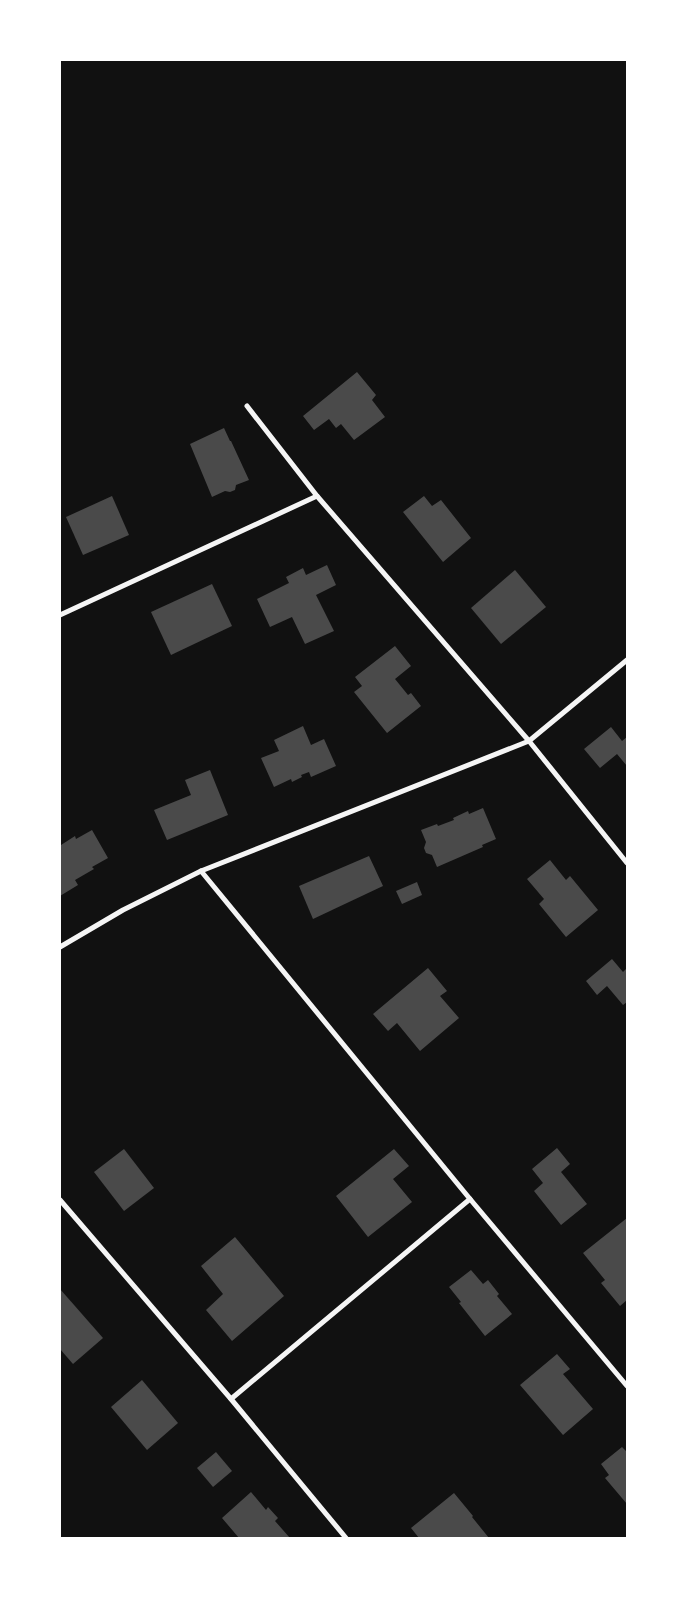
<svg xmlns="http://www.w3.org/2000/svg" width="687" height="1598" viewBox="0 0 687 1598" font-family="'Exo 2',sans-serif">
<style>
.building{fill:#4a4a4a}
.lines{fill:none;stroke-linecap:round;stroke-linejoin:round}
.minor{stroke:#f5f5f5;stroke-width:5}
</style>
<rect width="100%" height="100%" fill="#111"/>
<g class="building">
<polygon points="357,372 376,395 372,400 385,417 354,440 341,424 336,428 329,419 314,430 303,416"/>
<polygon points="224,428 230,441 231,441 249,480 236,485 235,490 230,492 225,491 212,497 190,444"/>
<polygon points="112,496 129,535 83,555 66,517"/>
<polygon points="424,496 432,506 441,500 471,538 443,562 403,512"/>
<polygon points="327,565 336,585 316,595 334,631 305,644 292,617 270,627 257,599 289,583 286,577 303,568 306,575"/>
<polygon points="515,570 546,607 501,644 471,608"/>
<polygon points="212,584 232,626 171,655 151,612"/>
<polygon points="395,646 411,666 395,679 408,695 411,693 421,706 387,733 354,692 362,686 355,677"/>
<polygon points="303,726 311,745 324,739 336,766 311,777 309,772 301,775 302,777 292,782 291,779 274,787 261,758 279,751 274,740"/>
<polygon points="611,727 622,741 627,737 627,766 617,754 600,768 584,749"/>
<polygon points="210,770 228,815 167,840 154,810 191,795 185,780"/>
<polygon points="483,808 496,839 482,845 483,847 437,867 432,855 426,853 424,848 426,842 421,830 437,824 438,826 454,820 453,818 468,811 469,814"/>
<polygon points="92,830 108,858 92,867 94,869 75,880 78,885 60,896 60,844 61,845 75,836 76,839"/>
<polygon points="369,856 383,886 313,919 299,886"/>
<polygon points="550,860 566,880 570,876 598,910 566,937 539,904 544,899 527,879"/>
<polygon points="417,882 422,895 402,904 396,891"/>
<polygon points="612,959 623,972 627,968 627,1002 623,1005 607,986 597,995 586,981"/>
<polygon points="428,968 447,991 440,996 459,1018 420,1051 397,1023 388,1031 373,1014"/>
<polygon points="557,1148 570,1164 561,1172 587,1204 561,1225 534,1191 543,1183 532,1169"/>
<polygon points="124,1149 154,1188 124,1211 94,1172"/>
<polygon points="394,1149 409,1166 393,1179 412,1202 368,1237 336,1196"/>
<polygon points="627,1218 627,1300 620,1306 601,1283 605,1280 583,1253"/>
<polygon points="235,1237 284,1296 232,1341 206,1310 223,1294 201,1266"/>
<polygon points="471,1270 483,1284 488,1280 499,1294 497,1296 512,1314 485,1336 459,1303 461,1302 449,1287"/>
<polygon points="60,1289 103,1338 73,1364 60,1349"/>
<polygon points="557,1354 570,1369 563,1374 593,1409 563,1435 520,1385"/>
<polygon points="142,1380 178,1423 147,1450 111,1407"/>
<polygon points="622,1447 627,1452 627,1504 605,1478 609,1475 601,1464"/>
<polygon points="216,1452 232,1471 213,1487 197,1468"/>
<polygon points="251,1492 266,1510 268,1507 278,1518 275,1521 290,1538 239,1538 222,1518"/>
<polygon points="454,1493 473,1516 472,1517 489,1538 419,1538 411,1528"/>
</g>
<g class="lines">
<g class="minor">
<polyline points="247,406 317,496 529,741 627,863"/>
<polyline points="60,615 317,496"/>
<polyline points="201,871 470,1199 627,1386"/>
<polyline points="60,947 123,910 201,871 529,741 627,660"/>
<polyline points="60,1200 231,1399 346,1538"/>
<polyline points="231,1399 470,1199"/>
</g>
</g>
<rect width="687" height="1598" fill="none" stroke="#ffffff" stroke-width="122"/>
</svg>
